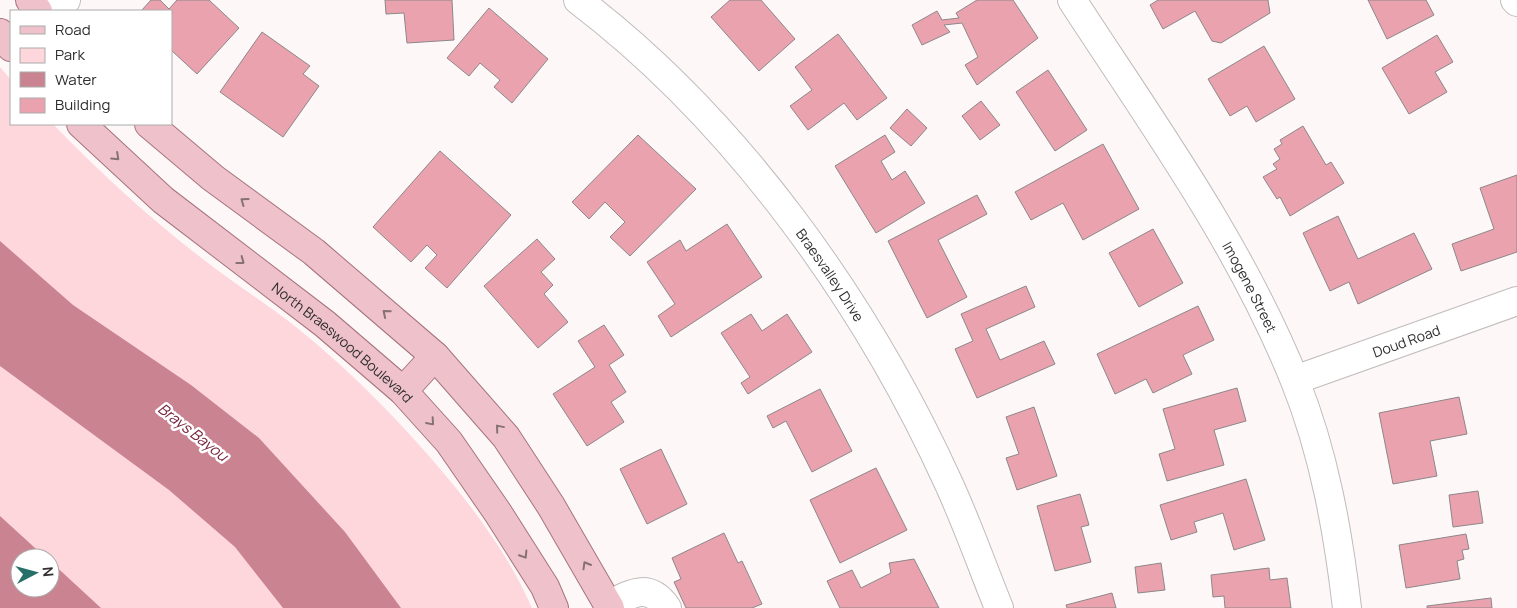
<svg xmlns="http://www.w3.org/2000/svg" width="1517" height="608" viewBox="0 0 1517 608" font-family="Manrope,sans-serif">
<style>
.green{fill:#fed7dd;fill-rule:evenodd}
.water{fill:#ca8391}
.building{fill:#eba2af;stroke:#8c8788}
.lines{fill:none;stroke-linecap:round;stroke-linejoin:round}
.minor-casing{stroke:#c1bbbc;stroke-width:30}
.major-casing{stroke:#a6747d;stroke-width:30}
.minor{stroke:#fff;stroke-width:28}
.major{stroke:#efc2cb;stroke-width:28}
.oneway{stroke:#867175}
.labels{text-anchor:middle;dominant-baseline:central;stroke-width:5;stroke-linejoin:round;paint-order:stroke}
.street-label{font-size:14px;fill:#302e2e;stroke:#fff}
.water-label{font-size:15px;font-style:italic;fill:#78233c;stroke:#fff}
</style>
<rect width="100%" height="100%" fill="#fdf7f8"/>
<path class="green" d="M0,67L11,80V124H53C103,176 158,226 216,269C242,289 270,306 296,327C353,373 404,425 451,482C482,520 512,562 532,608H0ZM20,558H50V588H20Z"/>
<g class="water">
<polygon points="0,241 73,305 191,385 259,438 345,532 401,608 283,608 235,547 169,490 0,366"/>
<polygon points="0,516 46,558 20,558 20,588 50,588 50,561 101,608 0,608"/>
</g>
<g class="building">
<polygon points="151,0 160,0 169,9 177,0 209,0 239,28 197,74 171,50 171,11 141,11"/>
<polygon points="385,0 452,0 454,40 407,43 404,13 386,14"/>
<polygon points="730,0 761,0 795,39 759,71 711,17"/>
<polygon points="977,0 1013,0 1038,38 977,85 965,65 978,57 962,23 944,25 950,32 922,45 912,25 937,11 942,20 959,18 956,13"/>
<polygon points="1158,0 1268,0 1270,13 1221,43 1212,41 1195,11 1163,29 1150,5"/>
<polygon points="1368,0 1426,0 1434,15 1387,39"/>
<polygon points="489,8 548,59 512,103 494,87 500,80 480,63 469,76 447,58"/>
<polygon points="262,32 310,66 303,74 319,86 283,137 220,92"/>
<polygon points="838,34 887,98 857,120 844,103 808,130 790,106 812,90 795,67"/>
<polygon points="1437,35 1453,62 1435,72 1447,92 1409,114 1382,68"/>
<polygon points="1264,46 1295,99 1256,122 1247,106 1230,116 1208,79"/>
<polygon points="1048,70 1087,130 1055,151 1016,92"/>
<polygon points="981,101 1000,125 980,140 962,116"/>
<polygon points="907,109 927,128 911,146 890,128"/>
<polygon points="1303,126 1326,165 1331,162 1344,183 1290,216 1280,197 1277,199 1263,177 1277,169 1273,164 1280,159 1274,149 1282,144 1280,140"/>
<polygon points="638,135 696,189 630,256 610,237 625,222 605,202 589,219 572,202"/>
<polygon points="885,135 895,152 881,161 892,180 905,171 925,203 876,233 835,166"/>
<polygon points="1103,144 1139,209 1083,240 1063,203 1031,220 1015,192"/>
<polygon points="440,151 511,215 447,288 425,268 437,255 427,245 411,262 373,227"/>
<polygon points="1517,175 1517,252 1461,271 1452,244 1494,229 1480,188"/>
<polygon points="977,195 987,214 938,240 967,297 927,318 888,241"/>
<polygon points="1338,216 1358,259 1414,233 1432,269 1358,304 1349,282 1330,291 1303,233"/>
<polygon points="727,224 762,277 671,337 658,316 675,304 647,262 680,240 686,251"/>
<polygon points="1153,229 1183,283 1139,307 1109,253"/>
<polygon points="537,239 555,259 541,272 553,285 544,294 568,322 538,348 484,286"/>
<polygon points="1026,286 1035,307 986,329 1000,360 1044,341 1055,364 977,398 955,349 973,341 961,314"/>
<polygon points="1198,306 1214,340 1183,355 1192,374 1153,393 1146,379 1115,394 1097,354"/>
<polygon points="751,314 762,331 787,314 812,352 748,394 741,383 750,377 721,333"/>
<polygon points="604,325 624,355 609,365 626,392 611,402 624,422 587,446 553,394 595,367 578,341"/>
<polygon points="1237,388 1246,421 1214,430 1224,465 1167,481 1159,454 1175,449 1163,409"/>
<polygon points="820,389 852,451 812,472 786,421 773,428 767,416"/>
<polygon points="1459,397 1467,434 1430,441 1437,476 1393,484 1379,413"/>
<polygon points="1034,407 1057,476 1017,490 1006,458 1019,454 1006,417"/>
<polygon points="661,449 687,504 647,524 620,469"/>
<polygon points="876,468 907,530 840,563 810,500"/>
<polygon points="1246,479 1265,540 1234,550 1223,513 1194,522 1197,532 1171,540 1160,505"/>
<polygon points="1478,491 1483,523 1453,527 1449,495"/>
<polygon points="1080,494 1089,525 1081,527 1091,562 1055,571 1037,506"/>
<polygon points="724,533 738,563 742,561 762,604 752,608 686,608 674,582 681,579 672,558"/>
<polygon points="1466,534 1469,549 1462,550 1464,559 1457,561 1460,579 1406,588 1399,545"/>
<polygon points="914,559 939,608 840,608 827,581 852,570 861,588 891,573 889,563"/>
<polygon points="1161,563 1165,590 1138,593 1135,567"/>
<polygon points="1269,568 1270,580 1287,578 1291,608 1225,608 1224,596 1213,597 1211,575"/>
<polygon points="1112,593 1116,608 1067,608 1066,605"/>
<polygon points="1491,598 1492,608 1427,608 1427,606"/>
</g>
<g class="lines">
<defs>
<g id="minor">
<path id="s1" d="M578,0C736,120 866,302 948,482C967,523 982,566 999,608"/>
<path id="s2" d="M1072,0C1152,123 1240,244 1295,381C1324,453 1338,531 1347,608"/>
<polyline points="1515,0 1517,2"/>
<polyline points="53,11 66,0"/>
<path id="s3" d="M1295,380L1517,301"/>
<path d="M609,605C632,593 649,582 667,608"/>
</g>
<g id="major">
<polyline points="30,0 38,11"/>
<polyline points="0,33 11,47"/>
<path id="s4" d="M81,124L163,200L325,324L403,391L449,442L498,513L545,587L554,608"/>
<polyline points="149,124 213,178 314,252 435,356 506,437 551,506 610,608"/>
<polyline points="403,391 435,356"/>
</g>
</defs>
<use href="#minor" class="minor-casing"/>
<use href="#major" class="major-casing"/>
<use href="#minor" class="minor"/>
<use href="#major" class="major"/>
</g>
<defs><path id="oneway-chevron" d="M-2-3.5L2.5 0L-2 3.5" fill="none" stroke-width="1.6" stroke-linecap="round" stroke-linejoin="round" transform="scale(1.25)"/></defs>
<g class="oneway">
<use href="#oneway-chevron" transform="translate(116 157) rotate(43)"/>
<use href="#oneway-chevron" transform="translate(244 201) rotate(-144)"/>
<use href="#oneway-chevron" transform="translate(241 261) rotate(37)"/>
<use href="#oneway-chevron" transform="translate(386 313) rotate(-140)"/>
<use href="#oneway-chevron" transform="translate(431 422) rotate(49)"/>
<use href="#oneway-chevron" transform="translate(499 428) rotate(-130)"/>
<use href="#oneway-chevron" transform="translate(524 555) rotate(58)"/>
<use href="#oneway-chevron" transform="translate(586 565) rotate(-120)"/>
</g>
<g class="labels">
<g class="street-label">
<text stroke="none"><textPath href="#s1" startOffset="375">Braesvalley Drive</textPath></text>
<text stroke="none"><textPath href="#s2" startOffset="338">Imogene Street</textPath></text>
<text stroke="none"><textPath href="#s3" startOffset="118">Doud Road</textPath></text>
<text stroke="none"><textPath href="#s4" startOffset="341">North Braeswood Boulevard</textPath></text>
</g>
<g class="water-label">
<text transform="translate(193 432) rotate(38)">Brays Bayou</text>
</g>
</g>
<rect x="10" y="10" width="162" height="115" fill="#ffffff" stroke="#acabab"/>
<rect x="20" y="26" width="25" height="8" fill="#efc2cb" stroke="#acabab"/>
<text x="55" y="35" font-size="15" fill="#302e2e">Road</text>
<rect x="20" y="48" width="25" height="15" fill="#fed7dd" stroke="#acabab"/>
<text x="55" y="60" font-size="15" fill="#302e2e">Park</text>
<rect x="20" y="72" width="25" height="15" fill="#ca8391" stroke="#acabab"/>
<text x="55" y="85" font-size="15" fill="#302e2e">Water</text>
<rect x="20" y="98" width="25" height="15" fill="#eba2af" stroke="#acabab"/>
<text x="55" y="110" font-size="15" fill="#302e2e">Building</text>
<g transform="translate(35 573) rotate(84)"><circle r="24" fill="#ffffff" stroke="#acabab"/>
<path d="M0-4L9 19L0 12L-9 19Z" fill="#277069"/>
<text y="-8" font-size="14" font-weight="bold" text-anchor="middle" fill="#302e2e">N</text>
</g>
</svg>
